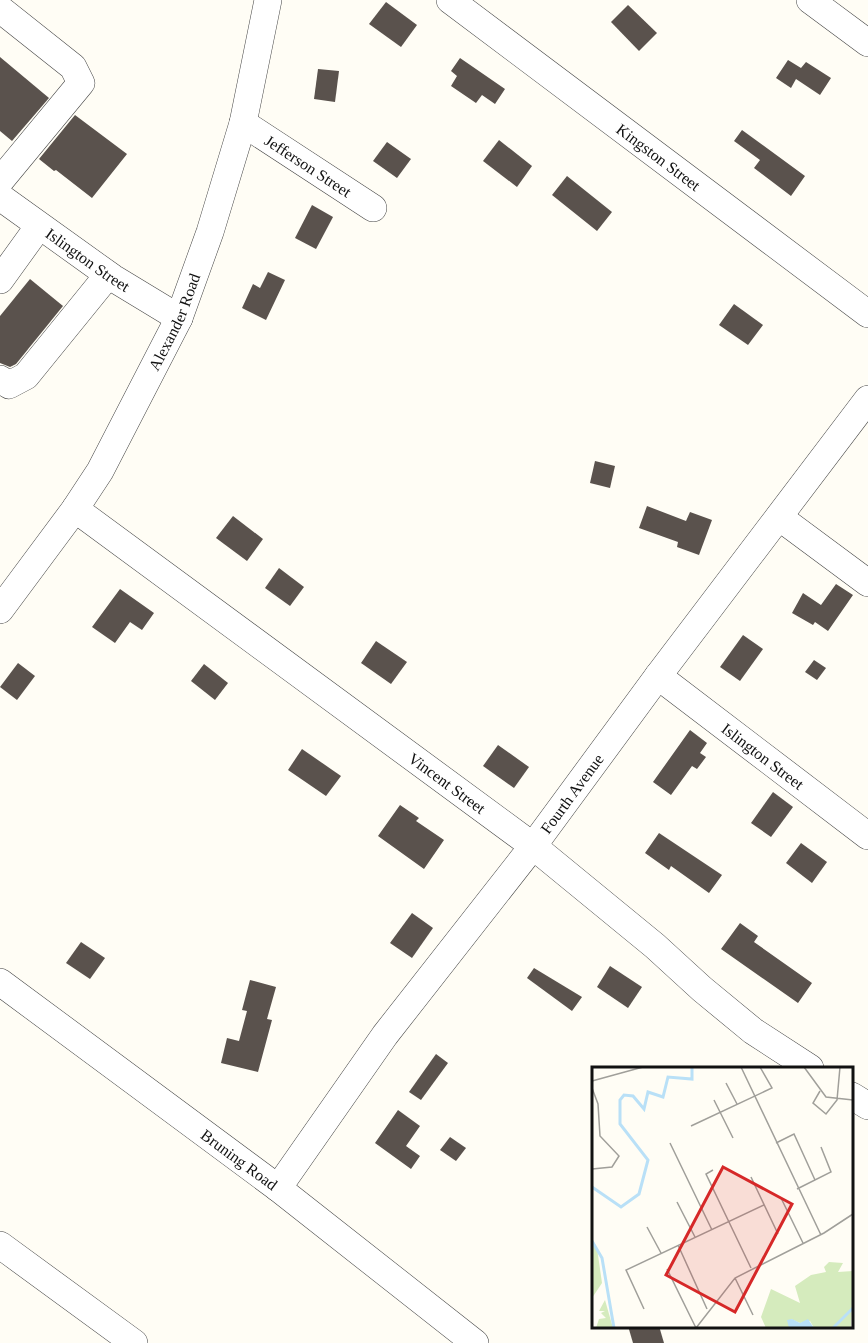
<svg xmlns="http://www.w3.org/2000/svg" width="868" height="1343" viewBox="0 0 868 1343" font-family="Georgia,serif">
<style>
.building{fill:#5a524d}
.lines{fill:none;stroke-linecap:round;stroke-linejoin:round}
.minor-casing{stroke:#444;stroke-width:28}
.minor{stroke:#fff;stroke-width:27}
.labels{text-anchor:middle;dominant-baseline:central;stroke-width:6;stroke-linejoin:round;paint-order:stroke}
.street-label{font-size:16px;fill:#111;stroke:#fff}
.inset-river{fill:none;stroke:#b9e0f7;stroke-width:3}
.inset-road{fill:none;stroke:#a09f9a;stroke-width:1.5}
.view{fill:#d62828;fill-opacity:0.15;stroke:#d62828;stroke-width:3}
.inset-edge{fill:none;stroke:#111;stroke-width:3}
</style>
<rect width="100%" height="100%" fill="#fffdf5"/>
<g class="building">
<polygon points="386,2 417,25 401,47 369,24"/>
<polygon points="628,5 657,33 639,51 611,22"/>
<polygon points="0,57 49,98 12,141 0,131"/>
<polygon points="460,58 505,89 495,104 482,95 476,103 451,86 457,76 451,71"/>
<polygon points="788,60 801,68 806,62 831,78 820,95 796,79 791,88 776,78"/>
<polygon points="318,69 339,71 335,102 314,99"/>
<polygon points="75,115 127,154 92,198 56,170 54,171 39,159"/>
<polygon points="742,130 805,176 791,196 754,168 760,160 734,141"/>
<polygon points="499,140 532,166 517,187 483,161"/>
<polygon points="387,142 411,159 397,178 373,161"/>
<polygon points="567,176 612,212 597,231 552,195"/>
<polygon points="312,205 333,217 316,249 295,238"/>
<polygon points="268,272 285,280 266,320 242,308 253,284 260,288"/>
<polygon points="30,279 63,306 16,364 10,367 0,363 0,316"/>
<polygon points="734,304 763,325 748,345 719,325"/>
<polygon points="595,461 615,466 610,488 590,483"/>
<polygon points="647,506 686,521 690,512 712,520 699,555 677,547 678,542 639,528"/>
<polygon points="233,516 263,539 247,561 216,538"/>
<polygon points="279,568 304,587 290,606 265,588"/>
<polygon points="836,584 853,595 828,631 815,622 813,625 792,613 803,593 821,605"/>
<polygon points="120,589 154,613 142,630 130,622 115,643 92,627"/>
<polygon points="743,635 763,649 740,681 720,667"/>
<polygon points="376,641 407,662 391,684 361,663"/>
<polygon points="814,660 826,668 817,680 805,672"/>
<polygon points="18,663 35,676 17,700 0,687"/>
<polygon points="204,664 228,683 215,700 191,681"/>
<polygon points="690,730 707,743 700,753 706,757 697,769 692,766 671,795 653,782"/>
<polygon points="498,745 529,767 514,788 483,766"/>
<polygon points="302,749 341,776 326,796 288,770"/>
<polygon points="773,792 793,807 771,837 751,823"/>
<polygon points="400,805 419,818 416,821 444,840 424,869 378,836"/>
<polygon points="659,833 722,875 709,893 671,866 669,870 645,853"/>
<polygon points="801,843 827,862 812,883 786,863"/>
<polygon points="412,913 433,928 412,958 390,943"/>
<polygon points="740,923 758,936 754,942 812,983 798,1003 721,949"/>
<polygon points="81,942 105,958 90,979 66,963"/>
<polygon points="610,966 642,987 628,1008 597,987"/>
<polygon points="534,968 582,997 572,1011 527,978"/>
<polygon points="250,980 276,987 267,1019 272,1020 258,1072 221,1063 227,1038 239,1041 247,1011 242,1010"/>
<polygon points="436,1054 448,1063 421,1100 409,1092"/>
<polygon points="398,1110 420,1126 406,1146 420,1156 411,1169 375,1143"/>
<polygon points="450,1137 466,1148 456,1161 440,1150"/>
<polygon points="628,1326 659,1326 664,1343 633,1343"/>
</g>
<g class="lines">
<defs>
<g id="minor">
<path id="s1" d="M450,0L868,314"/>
<polyline points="810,0 868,43"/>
<polyline points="0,9 73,67 81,83 0,181"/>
<path id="s2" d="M243,123L373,208"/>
<path id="s3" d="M0,197L113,278L179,318"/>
<polyline points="0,280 39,226"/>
<polyline points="0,379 9,385 26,376 108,275"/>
<path id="s4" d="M75,509L533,846L655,946L702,989L753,1031L810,1068"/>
<polyline points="779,517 868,583"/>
<path id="s5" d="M0,610L75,509L100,471L179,318L210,232L243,123L268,0"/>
<path id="s6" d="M658,676L868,836"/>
<path id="s7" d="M0,982L278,1188L475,1343"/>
<polyline points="852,1096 868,1106"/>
<path id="s8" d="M278,1188L385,1035L533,846L658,676L868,399"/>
<polyline points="0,1245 134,1343"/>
</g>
</defs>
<use href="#minor" class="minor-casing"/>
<use href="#minor" class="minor"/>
</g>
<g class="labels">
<g class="street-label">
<text stroke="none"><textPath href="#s1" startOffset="261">Kingston Street</textPath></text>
<text stroke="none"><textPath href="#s2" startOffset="78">Jefferson Street</textPath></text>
<text stroke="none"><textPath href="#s3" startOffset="108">Islington Street</textPath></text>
<text stroke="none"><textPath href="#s5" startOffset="338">Alexander Road</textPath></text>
<text stroke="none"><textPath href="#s6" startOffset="132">Islington Street</textPath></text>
<text stroke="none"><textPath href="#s4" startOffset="462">Vincent Street</textPath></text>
<text stroke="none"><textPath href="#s8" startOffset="492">Fourth Avenue</textPath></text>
<text stroke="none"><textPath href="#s7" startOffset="298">Bruning Road</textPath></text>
</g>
</g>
<g transform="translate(592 1067)">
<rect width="261" height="261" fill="#fffdf5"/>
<path d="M237,195L251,196L246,205L261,204L259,261H222L218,254L208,256L199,252L197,261H174L169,250L179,222L208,236L203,219L219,208L234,205L232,200Z" fill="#d5ebbd"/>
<path d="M1,178L5,181L10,216L0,231ZM13,233L21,261H4L7,252L14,251L9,246L13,244H7Z" fill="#d5ebbd"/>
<path d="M200,252L208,256L216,252L222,261H197L195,253Z" fill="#b9e0f7"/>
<path class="inset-river" d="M0,120L29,140L47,127L56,93L28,57V33L32,28L41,29L52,42L56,25L71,30L76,10L100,12V0M0,174L10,191L22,261M241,261L261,241"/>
<path class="inset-road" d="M149,0L229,168M212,0L234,30L261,33M0,14L51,0M134,16L145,37M0,21L6,37L8,69L27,89L20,100L0,102M228,24L221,36L234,47L245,33L248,0M122,33L141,71M99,59L180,21L168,0M78,76L120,163M184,76L202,67L223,113M121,103L114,107L159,201M159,110L186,167M205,122L239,105L229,80M189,131L211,176M85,135L103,170M55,160L69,186M86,178L115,242M75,202L104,261M143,211L161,248M52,242L34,203L172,138M104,261L143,211L232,166L261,147"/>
<path class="view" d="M131,100L200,137L143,245L74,208Z"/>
<rect width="261" height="261" class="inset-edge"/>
</g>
</svg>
